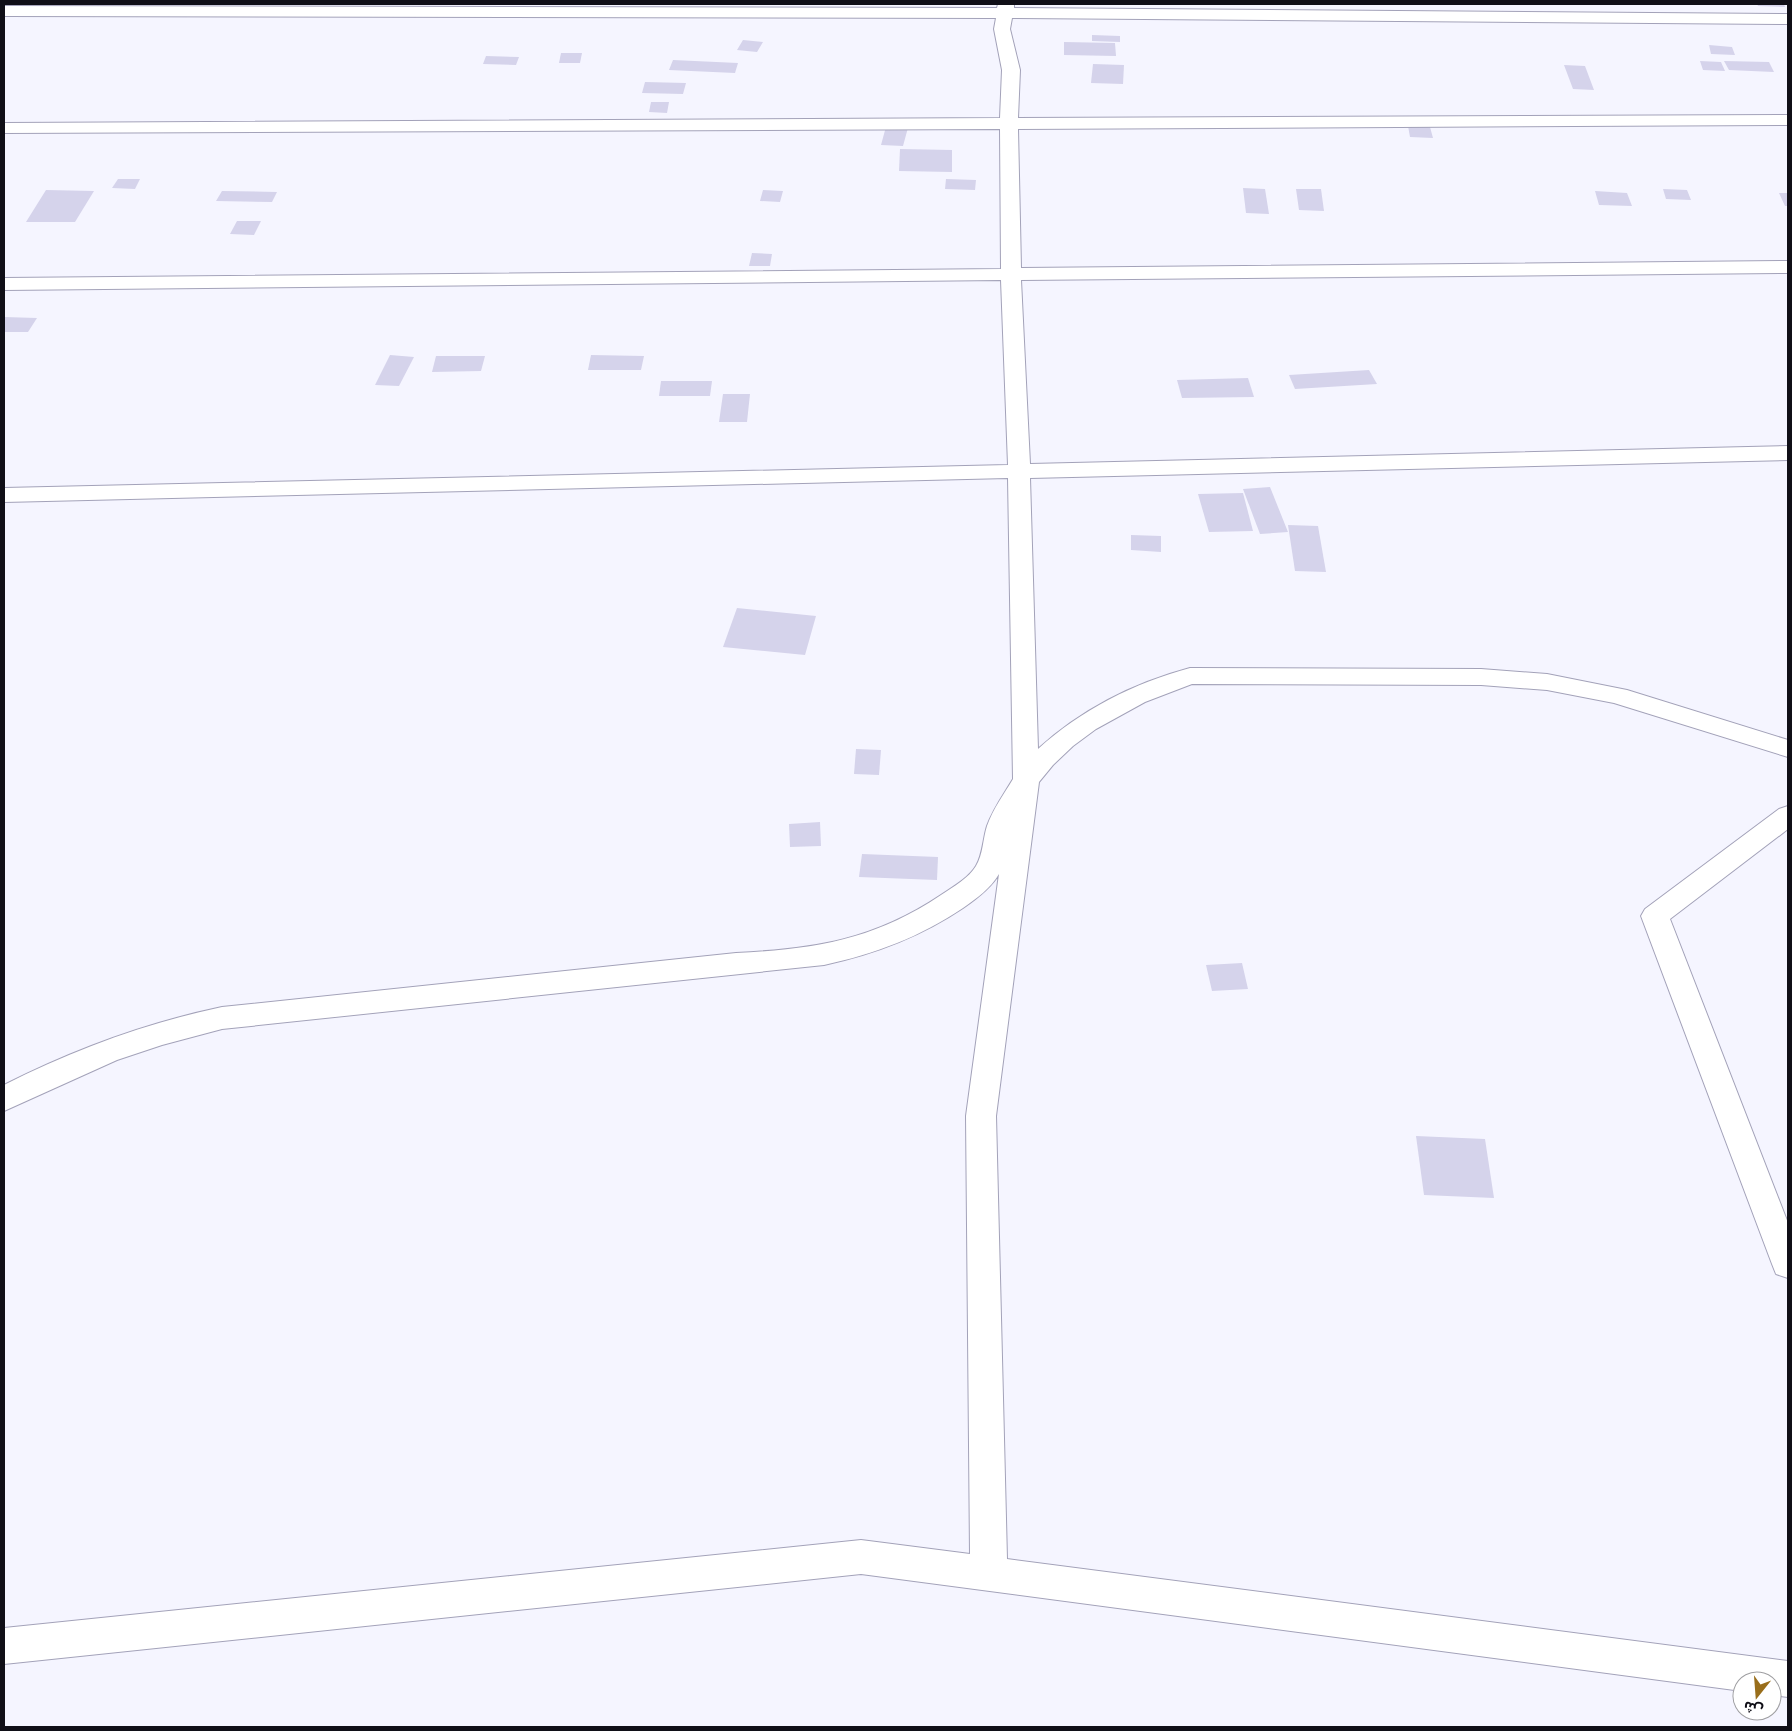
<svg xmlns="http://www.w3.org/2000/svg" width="1792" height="1731" viewBox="0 0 1792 1731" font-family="'Fira Sans Condensed','Noto Sans Arabic',sans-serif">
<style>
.building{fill:#d5d3eb}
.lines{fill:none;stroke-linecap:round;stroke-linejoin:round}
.street-casing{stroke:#a3a2b9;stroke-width:2}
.street{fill:#fff;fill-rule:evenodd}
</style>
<rect width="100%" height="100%" fill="#f5f5ff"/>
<g class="building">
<polygon points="1757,4 1784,4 1785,7 1758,6"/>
<polygon points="1092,35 1120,36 1120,42 1092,41"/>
<polygon points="743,40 763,42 757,52 737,50"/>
<polygon points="1064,42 1115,43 1116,56 1064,55"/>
<polygon points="1709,45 1732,47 1735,55 1711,54"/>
<polygon points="561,53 582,53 580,63 559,63"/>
<polygon points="486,56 519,57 516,65 483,64"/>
<polygon points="673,60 738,63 735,73 669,70"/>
<polygon points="1700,61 1721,62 1725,71 1703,70"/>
<polygon points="1724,61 1769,62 1774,72 1729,70"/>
<polygon points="1093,64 1124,65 1123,84 1091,83"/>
<polygon points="1564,65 1585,66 1594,90 1573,89"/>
<polygon points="645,82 686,83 683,94 642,93"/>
<polygon points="651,102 669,102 667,113 649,112"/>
<polygon points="887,123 909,124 903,146 881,145"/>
<polygon points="1408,126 1430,127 1433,138 1410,137"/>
<polygon points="900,149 952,150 952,172 899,171"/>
<polygon points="118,179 140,179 135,189 112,188"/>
<polygon points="946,179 976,180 975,190 945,189"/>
<polygon points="1243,188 1265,189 1269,214 1246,213"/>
<polygon points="1296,189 1321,189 1324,211 1299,210"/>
<polygon points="1663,189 1687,190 1691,200 1666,199"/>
<polygon points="46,190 94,191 75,222 26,222"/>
<polygon points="763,190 783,191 780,202 760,201"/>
<polygon points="222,191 277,192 272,202 216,201"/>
<polygon points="1595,191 1627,193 1632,206 1599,205"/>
<polygon points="1779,193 1788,193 1788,206 1785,206"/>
<polygon points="237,221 261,221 254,235 230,234"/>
<polygon points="752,253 772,254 770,266 749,266"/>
<polygon points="4,317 37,318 28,332 4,332"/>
<polygon points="390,355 414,357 399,386 375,385"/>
<polygon points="591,355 644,356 641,370 588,370"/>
<polygon points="436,356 485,356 481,371 432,372"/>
<polygon points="1369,370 1377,384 1295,389 1289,375"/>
<polygon points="1248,378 1254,397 1182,398 1177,380"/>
<polygon points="661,381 712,381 710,396 659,396"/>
<polygon points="723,394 750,394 747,422 719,422"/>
<polygon points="1270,487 1288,532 1260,534 1243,489"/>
<polygon points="1243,493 1253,531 1209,532 1198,494"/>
<polygon points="1288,525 1318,526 1326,572 1295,571"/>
<polygon points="1131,535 1161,536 1161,552 1131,550"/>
<polygon points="737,608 816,616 805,655 723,647"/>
<polygon points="856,749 881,750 879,775 854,774"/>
<polygon points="820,822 821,846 790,847 789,824"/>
<polygon points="862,854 938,857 937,880 859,877"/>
<polygon points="1242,963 1248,989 1212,991 1206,965"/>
<polygon points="1416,1136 1485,1139 1494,1198 1424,1195"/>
</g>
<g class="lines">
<defs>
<g id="street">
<path d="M998,4H1014V8L1788,14V24L1012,18L1010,29L1020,70L1018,118L1788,115V125L1018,129L1021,268L1788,261V273L1021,280L1030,464L1788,446V460L1030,478L1038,749C1081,710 1134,683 1190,668L1481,669L1547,674L1627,690L1788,740V757L1614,703L1547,690L1481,685L1192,684L1145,702L1096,729L1073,746L1053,765L1039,782L996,1116L1007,1559L1788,1661V1697L1772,1695V1681H1742V1691L861,1574L4,1664V1628L861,1540L970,1554L966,1116L999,874C991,888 976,899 963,908C920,937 875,954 824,965L222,1029L162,1045L117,1060L4,1111V1085C73,1050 146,1023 222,1007L736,953C815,949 874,940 941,895C953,887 969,878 976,866C983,855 983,838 987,826C993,809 1004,794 1013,779L1008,478L4,502V488L1008,465L1001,280L4,290V278L1001,269L1000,129L4,133V123L1000,118L1002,70L994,29L996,18L4,16V6L997,8Z"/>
<polygon points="1788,806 1788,829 1670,919 1788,1223 1788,1278 1776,1274 1772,1264 1641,916 1645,909 1779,809"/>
</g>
</defs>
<use href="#street" class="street-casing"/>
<use href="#street" class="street"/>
</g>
<rect width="1792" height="1731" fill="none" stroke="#100f17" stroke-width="10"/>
<g transform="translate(1757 1696) rotate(197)"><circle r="24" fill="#ffffff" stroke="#9f9fa2"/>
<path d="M0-4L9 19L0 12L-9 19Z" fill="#996e1b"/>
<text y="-8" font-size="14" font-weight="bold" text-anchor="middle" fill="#100f17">ش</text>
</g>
</svg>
